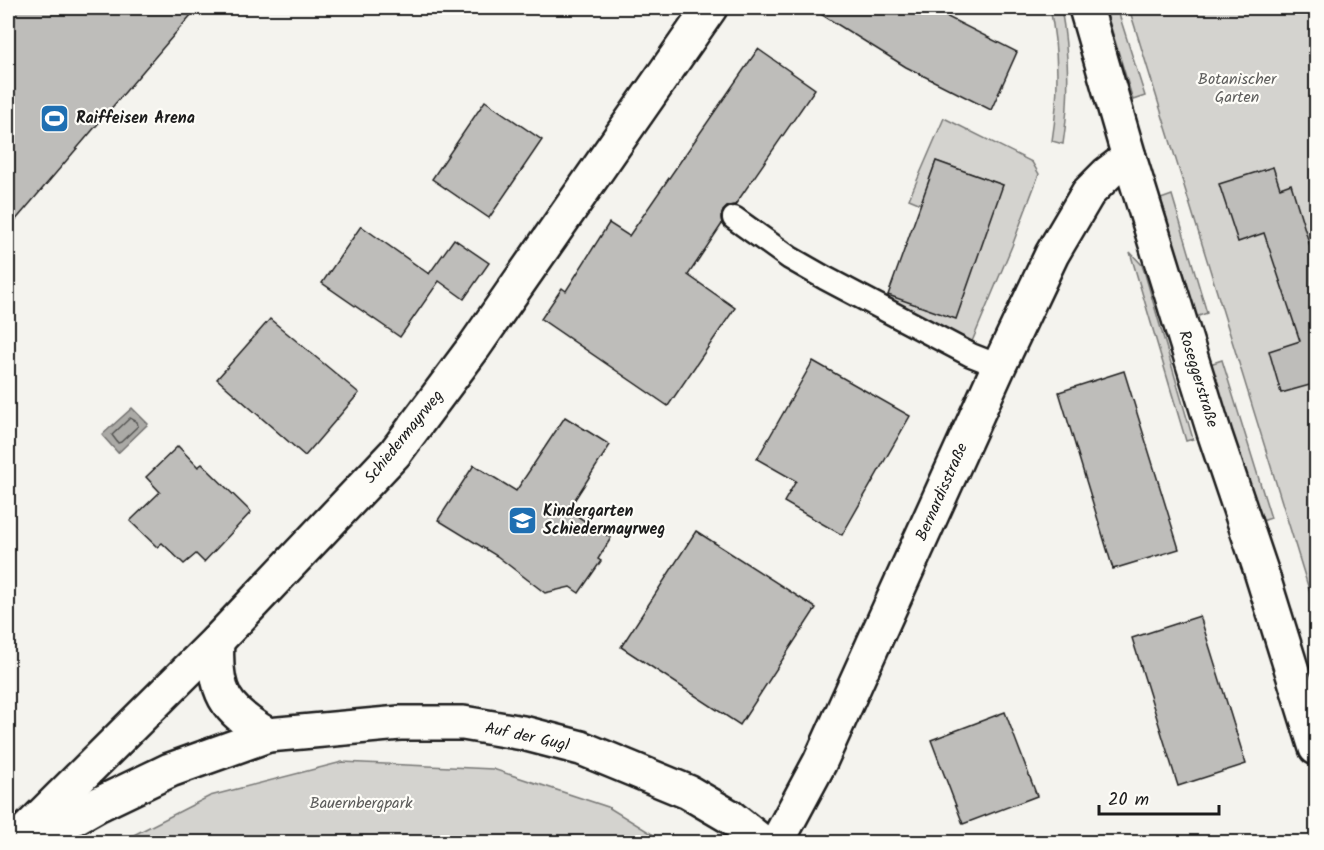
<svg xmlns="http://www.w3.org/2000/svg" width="1324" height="850" viewBox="0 0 1324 850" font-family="Kalam,sans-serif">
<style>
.green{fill:#d4d3cf;stroke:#787876;stroke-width:1.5}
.water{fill:#abaaa6;stroke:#72716f;stroke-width:1.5}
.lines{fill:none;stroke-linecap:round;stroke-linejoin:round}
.shore{stroke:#555553;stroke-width:1.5}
.building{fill:#bebdba;stroke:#1c1c1c;stroke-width:1.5}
.lane-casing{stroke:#1c1c1c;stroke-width:27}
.street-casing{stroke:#1c1c1c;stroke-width:38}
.lane{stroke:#fdfcf7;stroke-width:22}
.street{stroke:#fdfcf7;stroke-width:33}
.labels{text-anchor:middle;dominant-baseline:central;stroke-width:4.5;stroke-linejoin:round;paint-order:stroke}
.park-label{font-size:16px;fill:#5c5c5b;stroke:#fdfcf7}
.poi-label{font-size:16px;font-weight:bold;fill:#1c1c1c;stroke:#fdfcf7;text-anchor:start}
.street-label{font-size:16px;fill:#1c1c1c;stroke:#fdfcf7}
</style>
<rect width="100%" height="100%" fill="#f4f3ee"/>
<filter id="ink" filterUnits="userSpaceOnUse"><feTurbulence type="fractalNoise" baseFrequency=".0167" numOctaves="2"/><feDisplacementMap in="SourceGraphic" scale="12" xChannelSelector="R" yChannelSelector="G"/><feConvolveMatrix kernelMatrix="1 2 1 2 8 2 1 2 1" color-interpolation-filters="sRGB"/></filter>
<g filter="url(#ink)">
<g class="green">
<path d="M1050,8H1061C1069,53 1070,99 1063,144L1052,141C1059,96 1059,52 1050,8Z"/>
<polygon points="1105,8 1117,8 1145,96 1133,100"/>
<polygon points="1129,8 1316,8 1316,612"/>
<polygon points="944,118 1032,162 1039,174 1012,246 971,344 890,302 888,295 1003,185 936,161 921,204 909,199"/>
<polygon points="1172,195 1207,313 1196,317 1161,199"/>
<polygon points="1130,252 1142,265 1145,274 1193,439 1186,441"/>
<polygon points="1222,360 1271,518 1259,522 1210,364"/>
<polygon points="342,762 493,769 608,807 665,842 120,842 210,796"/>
</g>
<polygon class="water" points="132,408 148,424 118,453 102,435"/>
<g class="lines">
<polygon class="shore" points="130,418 137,422 138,426 121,442 118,443 112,435"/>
</g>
<g class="building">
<polygon points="8,8 197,8 8,229"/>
<polygon points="811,8 930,8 1017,52 991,110 906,67"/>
<polygon points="758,49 815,89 735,205 728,206 723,211 721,217 722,224 688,275 735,308 668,406 541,319 562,288 566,291 609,223 629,236"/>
<polygon points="485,101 542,140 489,218 432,179"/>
<polygon points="936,161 1003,185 956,319 888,295"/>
<polygon points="1273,167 1280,188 1291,184 1317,269 1317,383 1281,393 1269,351 1300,341 1264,233 1238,242 1219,184"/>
<polygon points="361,226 429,274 454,239 489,263 464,299 439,281 400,337 322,283"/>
<polygon points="270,319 359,393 305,456 217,379"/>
<polygon points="813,361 910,416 842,535 784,502 796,481 757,459"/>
<polygon points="1124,371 1179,549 1113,569 1059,392"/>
<polygon points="565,417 610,445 568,510 611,538 598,559 601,561 579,593 570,587 545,593 497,556 438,520 474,465 516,491"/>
<polygon points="178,446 198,467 202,464 251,512 204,562 196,554 184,564 162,543 157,547 130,521 160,492 146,477"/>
<polygon points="696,531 816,608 740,725 621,647"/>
<polygon points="1200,616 1246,764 1178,786 1132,638"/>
<polygon points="1005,712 1037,796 963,824 931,740"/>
</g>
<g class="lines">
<defs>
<polyline id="lane" points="734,218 790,258 825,278 971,355 999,366"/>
<g id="street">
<polyline points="1086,8 1129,157 1215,435 1260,568 1316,748"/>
<path d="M217,641C214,693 224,709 268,735"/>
<polyline points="15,842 217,641 395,453 474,347 710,8"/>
<polyline points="32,842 99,804 170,770 268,735 400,723 463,723 523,733 581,748 688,792 729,816 762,842"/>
<polyline points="777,842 820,762 999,366 1052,254 1088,193 1108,173 1129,157"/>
</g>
</defs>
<use href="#lane" class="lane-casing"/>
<use href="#street" class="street-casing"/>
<use href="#lane" class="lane"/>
<use href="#street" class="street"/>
</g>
</g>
<defs>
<symbol id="stadium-square" viewBox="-11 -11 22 22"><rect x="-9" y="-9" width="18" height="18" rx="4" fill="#1f6fb2" stroke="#fdfcf7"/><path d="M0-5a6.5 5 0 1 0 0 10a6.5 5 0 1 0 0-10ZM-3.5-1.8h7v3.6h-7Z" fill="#fff"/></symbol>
<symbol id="school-square" viewBox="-11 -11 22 22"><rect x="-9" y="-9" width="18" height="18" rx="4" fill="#1f6fb2" stroke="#fdfcf7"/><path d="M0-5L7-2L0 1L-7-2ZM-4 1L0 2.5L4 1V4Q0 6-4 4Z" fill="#fff"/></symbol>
</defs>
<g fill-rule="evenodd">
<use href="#stadium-square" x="38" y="102" width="33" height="33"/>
<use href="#school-square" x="506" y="504" width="33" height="33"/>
</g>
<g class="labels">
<g class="park-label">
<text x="1237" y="79">Botanischer<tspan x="1237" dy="18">Garten</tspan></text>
<text x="361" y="803">Bauernbergpark</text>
</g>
<g class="poi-label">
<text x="76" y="118">Raiffeisen Arena</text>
<text x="543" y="511">Kindergarten<tspan x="543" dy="18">Schiedermayrweg</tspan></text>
</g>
<g class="street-label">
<text transform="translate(1198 379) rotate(73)">Roseggerstraße</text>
<text transform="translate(404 437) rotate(-51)">Schiedermayrweg</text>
<text transform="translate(942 492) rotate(-66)">Bernardisstraße</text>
<text transform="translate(527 737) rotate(12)">Auf der Gugl</text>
</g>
</g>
<rect width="1324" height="850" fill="none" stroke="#fdfcf7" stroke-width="30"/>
<rect x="15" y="15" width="1294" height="820" fill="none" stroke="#1c1c1c" stroke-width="2" filter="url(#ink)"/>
<path d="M1099 805v9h120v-9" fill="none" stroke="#1c1c1c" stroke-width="3"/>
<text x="1108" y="805" font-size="18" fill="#1c1c1c" stroke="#fdfcf7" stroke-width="4.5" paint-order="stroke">20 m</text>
</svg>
